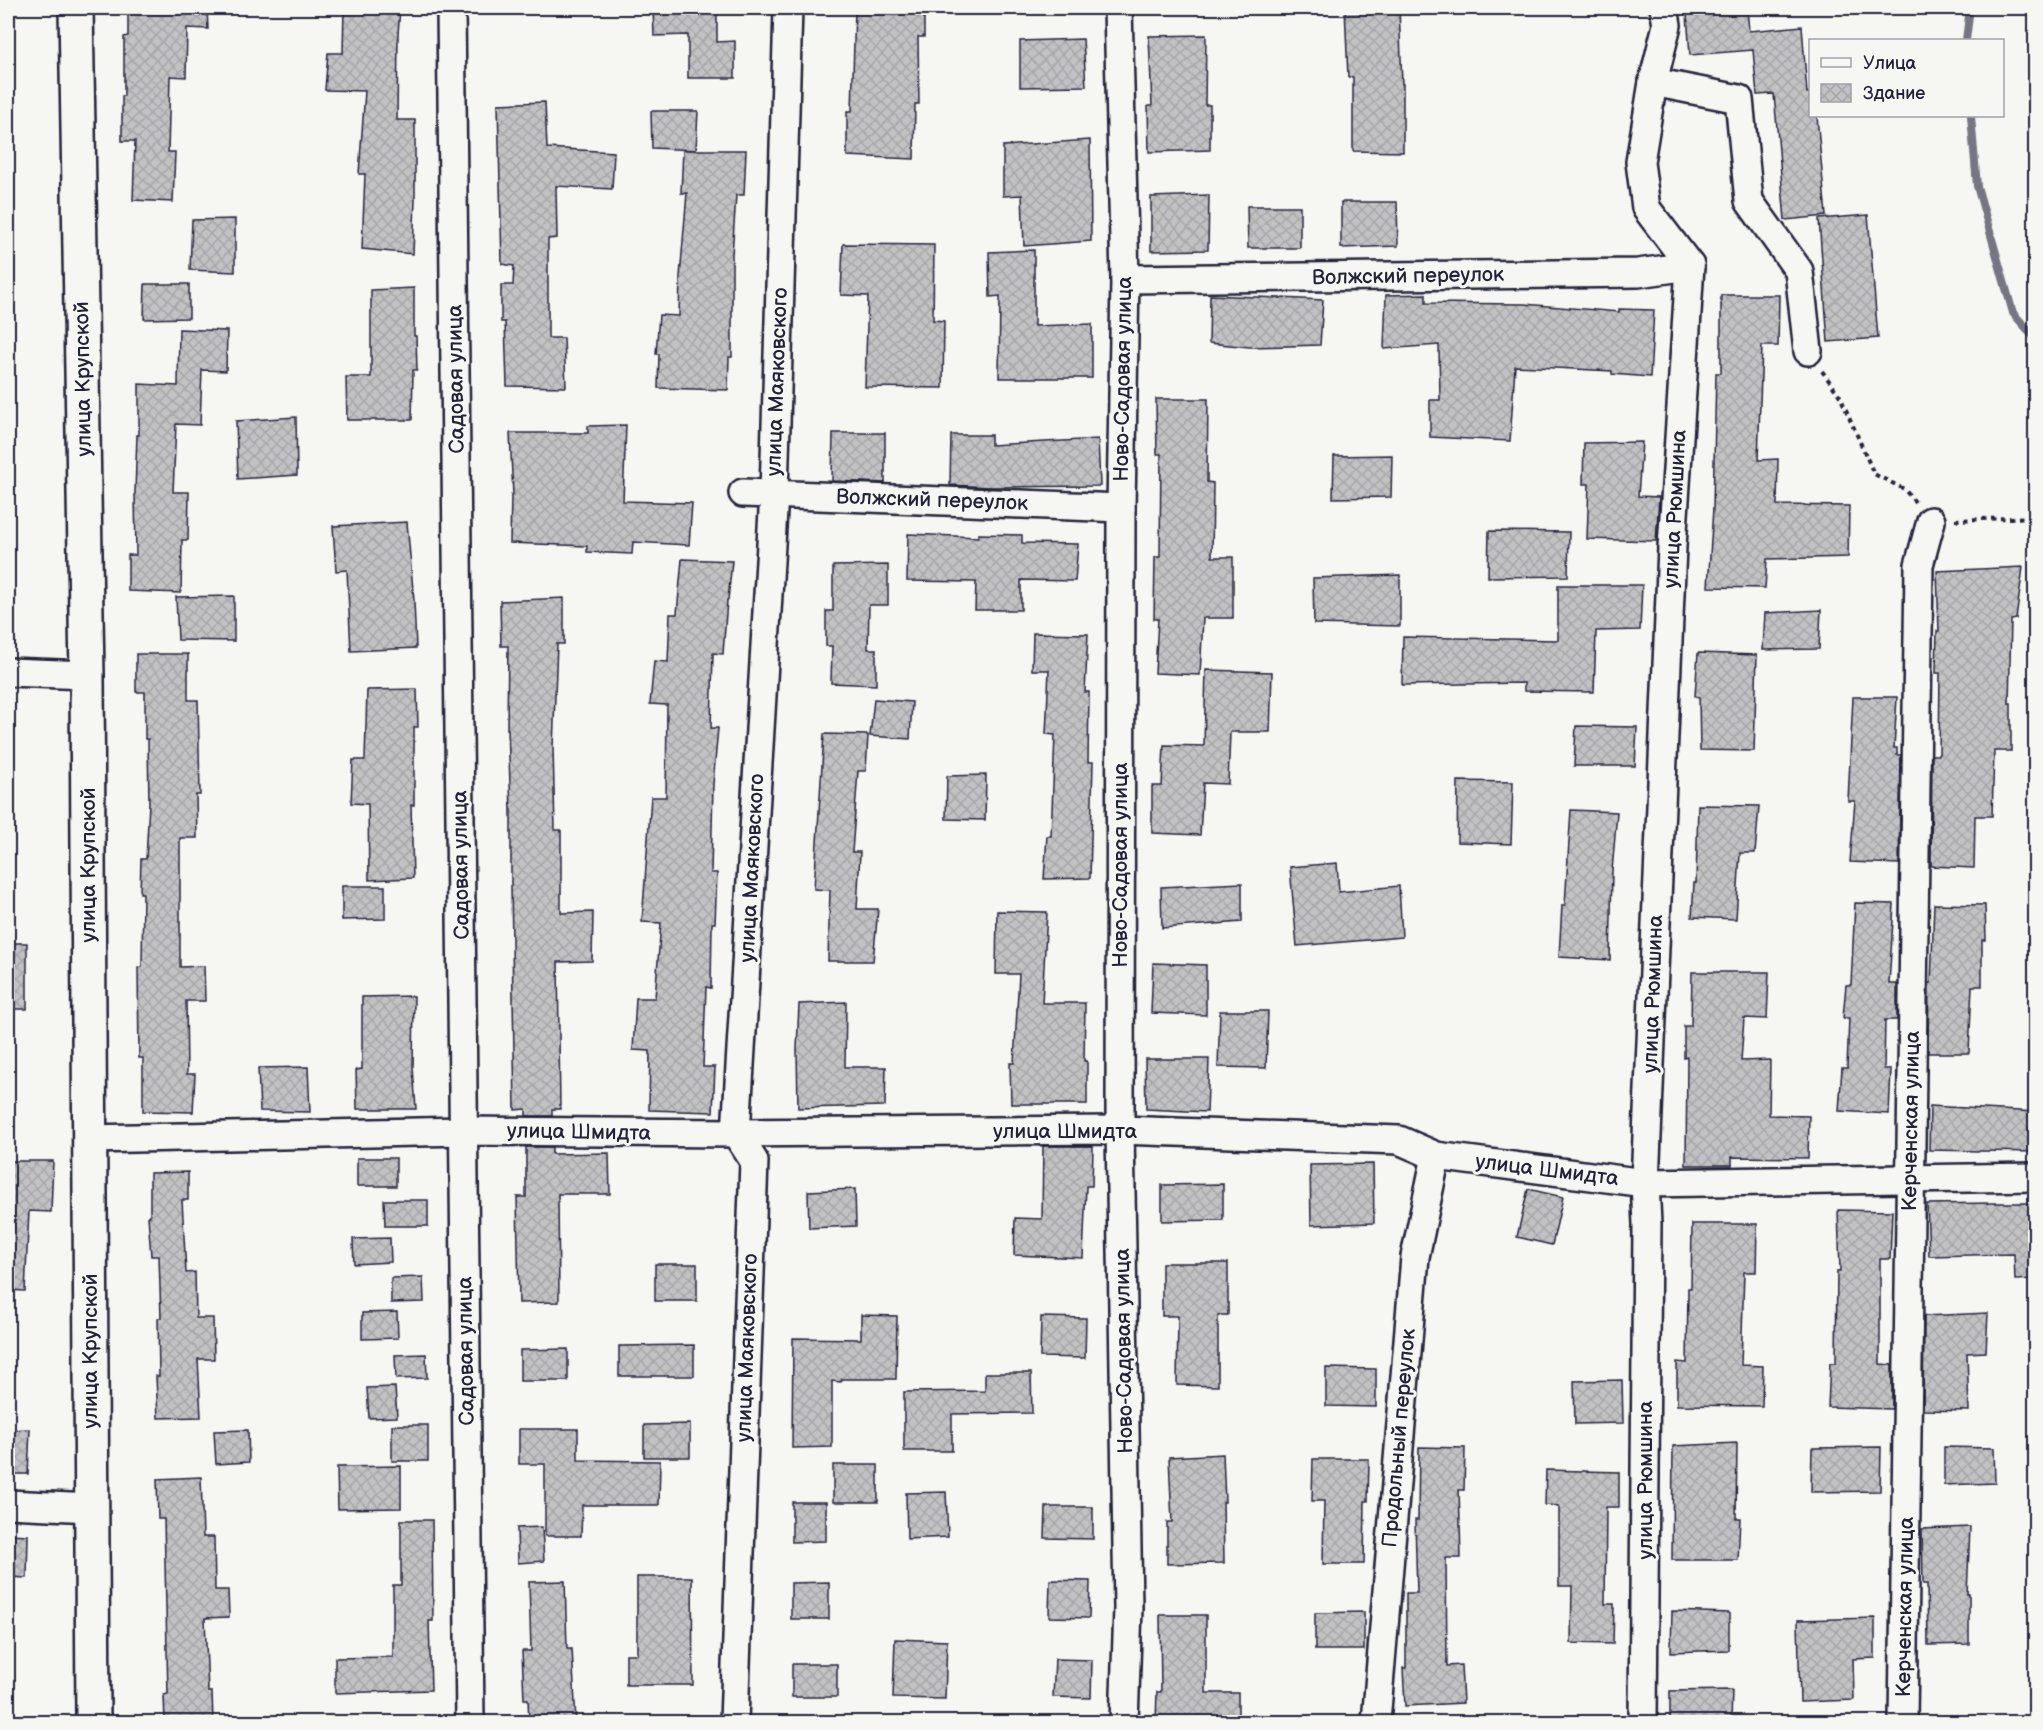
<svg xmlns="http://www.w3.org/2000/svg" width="2043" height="1730" viewBox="0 0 2043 1730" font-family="'Balsamiq Sans',sans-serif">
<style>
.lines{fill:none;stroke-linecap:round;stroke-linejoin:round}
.stream{stroke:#757583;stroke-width:8}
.building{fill:url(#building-cross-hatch);stroke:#22223b;stroke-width:1.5}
.minor-casing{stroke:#22223b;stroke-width:32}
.major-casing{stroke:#22223b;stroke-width:38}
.path{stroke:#22223b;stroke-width:4;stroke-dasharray:4.5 4.5;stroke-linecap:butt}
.minor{stroke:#f6f6f2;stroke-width:27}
.major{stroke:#f6f6f2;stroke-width:33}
.labels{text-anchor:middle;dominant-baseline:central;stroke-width:6;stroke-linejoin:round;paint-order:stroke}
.street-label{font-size:21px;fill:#22223b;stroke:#f6f6f2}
</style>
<defs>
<pattern id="building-cross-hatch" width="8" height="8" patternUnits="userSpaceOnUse" patternTransform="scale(1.5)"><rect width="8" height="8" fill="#c2c2c4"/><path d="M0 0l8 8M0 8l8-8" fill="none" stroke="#a6a6a9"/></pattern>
</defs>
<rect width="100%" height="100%" fill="#f6f6f2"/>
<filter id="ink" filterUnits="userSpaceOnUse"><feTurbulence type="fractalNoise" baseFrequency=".0167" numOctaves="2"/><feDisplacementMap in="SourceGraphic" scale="12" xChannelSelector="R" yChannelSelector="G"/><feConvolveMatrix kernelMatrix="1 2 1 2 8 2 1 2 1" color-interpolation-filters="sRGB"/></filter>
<g filter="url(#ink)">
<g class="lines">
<g class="stream">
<polyline points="1966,40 1970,8"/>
<polyline points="1971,116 1977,186 2013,313 2036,339"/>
</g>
</g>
<g class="building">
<polygon points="128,8 207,8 208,29 187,28 186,77 170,76 168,152 175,152 173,202 133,200 135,141 122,141 122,96 124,96 124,37 128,36"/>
<polygon points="344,8 400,8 398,34 397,120 415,120 415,200 413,254 362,249 365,174 359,174 365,91 325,90 328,53 343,53"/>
<polygon points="653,8 717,8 717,42 735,41 735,78 688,78 688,35 654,36"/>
<polygon points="855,8 924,8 924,37 918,37 919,104 915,104 914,159 847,156 847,111 852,111"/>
<polygon points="1345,8 1399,8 1402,84 1403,84 1403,152 1353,151 1353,77 1348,77"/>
<polygon points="1747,9 1749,31 1802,26 1807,93 1810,92 1810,116 1817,116 1826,216 1785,220 1774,94 1757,95 1753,50 1690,55 1687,14"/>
<polygon points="1206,35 1205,105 1210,105 1210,150 1149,152 1148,106 1152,106 1149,36"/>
<polygon points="1083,39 1086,86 1020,87 1020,41"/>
<polygon points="545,102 547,148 614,152 612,189 556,186 557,238 548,239 548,338 564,338 566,387 507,386 505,322 501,322 501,285 513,285 514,266 502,264 498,104"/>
<polygon points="651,111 698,111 696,150 652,148"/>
<polygon points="1090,140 1091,241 1024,246 1022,195 1003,196 1003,146"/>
<polygon points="683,150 746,150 744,195 736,195 732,255 732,357 729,357 728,390 658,388 659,354 656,354 659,315 679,316 680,277 687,193 681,193"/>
<polygon points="1209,195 1208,250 1151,251 1151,197"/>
<polygon points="1341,202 1397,202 1398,246 1341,248"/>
<polygon points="1247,206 1300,206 1300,248 1248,248"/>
<polygon points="1868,215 1878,338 1828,342 1819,219"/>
<polygon points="235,219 235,272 190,270 192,220"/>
<polygon points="843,244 934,245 933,320 944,321 943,388 865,387 868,296 841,295"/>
<polygon points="1034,250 1034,326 1092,324 1092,378 999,378 1000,296 990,297 989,252"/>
<polygon points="145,284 189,284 189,318 144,319"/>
<polygon points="414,288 414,336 416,336 417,370 413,370 412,420 347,420 346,377 371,377 371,290"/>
<polygon points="1426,294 1426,303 1524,304 1619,312 1619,309 1654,310 1650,377 1612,374 1612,371 1515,366 1510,441 1430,437 1430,400 1440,400 1439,345 1384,349 1386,295"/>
<polygon points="1210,295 1323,300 1320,345 1250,347 1209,343"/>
<polygon points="1721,295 1779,295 1778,346 1762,346 1758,460 1778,459 1777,505 1849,506 1848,557 1767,559 1765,588 1708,587 1713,508 1716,373 1721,373"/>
<polygon points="179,329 227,331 226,371 202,370 200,425 176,424 173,492 189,492 188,540 182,540 181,593 128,591 128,555 136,555 135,492 137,435 139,435 139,384 178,386"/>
<polygon points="1156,399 1208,399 1207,482 1213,483 1212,557 1233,557 1233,618 1203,618 1200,675 1155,673 1158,619 1154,619 1155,557 1160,557 1161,454 1157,454"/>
<polygon points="296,417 297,475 238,479 236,421"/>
<polygon points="626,425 623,501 692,503 689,545 633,542 632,554 587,552 587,546 510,543 511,495 513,495 510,433 588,433 588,426"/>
<polygon points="833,433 885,433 885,483 832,481"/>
<polygon points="951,435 991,435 991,445 1098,439 1100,486 990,487 950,485"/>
<polygon points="1642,442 1638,496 1659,497 1656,541 1587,539 1589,484 1583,484 1584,443"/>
<polygon points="1392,455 1391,497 1333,498 1334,456"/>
<polygon points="407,522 414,601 416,648 351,651 347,570 336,571 333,526"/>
<polygon points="1489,531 1569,532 1568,576 1488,577"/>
<polygon points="908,534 978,537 978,534 1022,535 1022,543 1078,544 1075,581 1021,580 1021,610 975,610 976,582 907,581"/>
<polygon points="682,559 732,561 728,600 727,600 723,654 713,653 711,728 718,728 713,784 711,873 717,873 715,923 712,923 711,988 706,987 703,1067 715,1067 713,1112 649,1110 650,1051 633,1050 636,998 655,998 661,923 642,922 651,797 666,797 667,705 650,704 654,661 668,662 670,614 677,614"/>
<polygon points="888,565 888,605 869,605 868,649 876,649 876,685 831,683 832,646 826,646 826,611 833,611 833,566"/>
<polygon points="2023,567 2016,619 2011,620 2009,703 2011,703 2011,751 1994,751 1992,816 1975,816 1974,868 1931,866 1932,755 1939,755 1940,673 1936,673 1937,631 1939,631 1937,571"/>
<polygon points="1400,575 1400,626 1314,624 1313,578"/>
<polygon points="1558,585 1642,585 1640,630 1596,631 1594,692 1524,691 1524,683 1402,685 1403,637 1558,640"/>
<polygon points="234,596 234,641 178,640 176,597"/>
<polygon points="564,598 564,644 557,644 553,748 555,830 561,830 561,913 593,912 592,961 558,962 560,1109 552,1109 552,1116 526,1116 526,1109 515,1110 511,886 511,811 508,729 507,729 508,646 501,646 500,601"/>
<polygon points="1821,610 1819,649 1763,650 1765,613"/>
<polygon points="1033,633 1088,634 1085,692 1089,692 1088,762 1093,762 1090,878 1044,879 1047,836 1051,836 1055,735 1046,734 1049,670 1032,670"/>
<polygon points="1698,653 1757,655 1754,751 1700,750 1699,697 1695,696"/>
<polygon points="136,654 188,654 188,700 198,700 200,795 196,795 197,838 180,838 180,967 204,966 205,1001 186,1001 187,1074 195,1074 193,1112 143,1111 143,1058 139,1058 138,968 142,967 143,893 140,893 141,859 146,859 149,803 148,739 145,739 145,692 136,692"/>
<polygon points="1206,670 1272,672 1270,732 1230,732 1228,784 1203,783 1200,835 1152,833 1152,786 1162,786 1164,745 1204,746"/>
<polygon points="417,689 418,727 414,727 414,805 411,805 413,878 369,880 368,804 351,803 353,760 365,760 367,690"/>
<polygon points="1853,697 1897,697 1894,748 1897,748 1897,755 1901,755 1899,864 1850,862 1855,801 1848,801"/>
<polygon points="874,699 912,702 910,739 870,736"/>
<polygon points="1576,726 1637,727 1635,766 1574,766"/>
<polygon points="824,734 868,735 866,771 858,771 852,852 860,852 857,909 878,909 873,961 828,961 830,890 814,889"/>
<polygon points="986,775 985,820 946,819 947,776"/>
<polygon points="1458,781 1513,782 1511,844 1457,842"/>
<polygon points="1698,805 1759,806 1755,853 1740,853 1736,919 1692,917 1694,883 1696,883"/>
<polygon points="1571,810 1617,812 1612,871 1610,960 1559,957 1562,905 1565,905"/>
<polygon points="1337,863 1339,892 1399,886 1402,937 1297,946 1290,867"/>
<polygon points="1242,883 1242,922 1162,928 1161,887"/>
<polygon points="342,886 385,886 385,919 342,920"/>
<polygon points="1855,903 1894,904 1889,984 1897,984 1897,1020 1885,1020 1884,1069 1891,1069 1889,1114 1839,1111 1842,1068 1847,1068 1849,1018 1843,1018 1846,985 1851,985"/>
<polygon points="1934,904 1985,905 1986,940 1982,940 1982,986 1972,986 1969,1053 1928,1053 1929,983 1931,983"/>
<polygon points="997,911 1047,912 1042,1003 1085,1003 1084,1061 1087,1061 1087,1104 1011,1104 1010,1063 1014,1063 1019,974 996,974"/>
<rect x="8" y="943" width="19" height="66"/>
<polygon points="1153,963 1206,965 1206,1015 1151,1013"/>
<polygon points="1692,972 1769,972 1767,1019 1744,1018 1741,1061 1770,1060 1769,1115 1809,1116 1808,1158 1732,1157 1732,1165 1686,1165 1687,1057 1684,1058 1684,1026 1691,1026"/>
<polygon points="414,996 413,1067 416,1109 357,1109 356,1070 362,1069 362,997"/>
<polygon points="846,1002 845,1067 886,1067 885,1106 798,1108 797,1050 799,1004"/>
<polygon points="1220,1011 1268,1011 1266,1068 1218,1067"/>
<polygon points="1145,1059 1209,1059 1207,1112 1146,1109"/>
<polygon points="308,1067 310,1112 260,1111 258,1068"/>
<polygon points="1930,1106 2036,1112 2036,1152 1929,1150"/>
<polygon points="1043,1146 1093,1146 1092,1186 1086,1186 1083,1258 1014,1255 1015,1218 1042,1219"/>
<polygon points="526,1147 552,1147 552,1154 609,1153 610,1194 558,1194 559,1302 519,1303 517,1197 526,1197"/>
<rect x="357" y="1158" width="39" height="28"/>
<polygon points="8,1161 53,1161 51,1212 29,1211 25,1291 8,1290"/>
<polygon points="1373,1164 1374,1223 1311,1225 1310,1165"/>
<polygon points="188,1172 188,1200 182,1200 186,1273 195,1272 196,1318 213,1318 214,1359 198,1359 201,1417 158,1418 156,1376 159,1376 158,1318 161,1318 159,1256 151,1256 148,1216 150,1216 150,1173"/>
<polygon points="1223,1184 1223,1220 1162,1221 1162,1185"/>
<polygon points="855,1189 856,1226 809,1228 808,1191"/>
<polygon points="1528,1189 1563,1197 1552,1245 1517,1237"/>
<polygon points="384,1200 428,1200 428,1226 385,1226"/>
<polygon points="1994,1203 2036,1203 2036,1279 2015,1280 2014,1254 1929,1256 1927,1204"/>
<polygon points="1838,1210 1892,1211 1890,1259 1880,1259 1880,1364 1892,1365 1892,1409 1828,1407 1830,1363 1836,1363 1837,1271 1840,1271"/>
<polygon points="1692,1224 1757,1224 1756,1272 1744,1272 1741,1365 1763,1366 1762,1406 1677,1405 1677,1362 1687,1363 1688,1288 1691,1288"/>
<polygon points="390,1238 391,1262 354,1264 353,1239"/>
<polygon points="1162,1263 1228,1263 1228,1315 1218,1315 1218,1386 1177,1385 1178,1316 1162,1316"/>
<rect x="655" y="1264" width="42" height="37"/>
<polygon points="423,1277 424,1302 391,1303 391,1278"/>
<polygon points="397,1312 398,1338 362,1339 362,1313"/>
<polygon points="1988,1313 1986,1352 1967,1353 1969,1411 1923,1410 1924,1316"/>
<polygon points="861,1315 897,1316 896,1379 842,1379 841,1382 832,1381 832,1447 792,1448 793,1338 861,1339"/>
<polygon points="1041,1317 1086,1318 1085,1358 1040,1357"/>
<polygon points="694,1345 694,1376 619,1376 619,1346"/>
<polygon points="568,1349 568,1381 520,1381 520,1350"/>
<polygon points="426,1354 427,1378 396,1379 395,1355"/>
<polygon points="1326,1368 1376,1369 1376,1407 1326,1406"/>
<polygon points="985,1373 1031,1373 1032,1413 952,1414 952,1451 904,1451 904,1392 985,1391"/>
<polygon points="1622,1380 1623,1423 1575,1424 1574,1381"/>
<polygon points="395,1387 397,1417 369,1418 367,1388"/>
<polygon points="690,1424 690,1457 644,1457 644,1425"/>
<rect x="392" y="1425" width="36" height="36"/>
<polygon points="30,1429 28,1474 8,1474 8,1430"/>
<polygon points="519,1429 578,1429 578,1460 660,1461 659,1505 582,1505 581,1536 545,1536 545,1464 519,1464"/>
<polygon points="248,1430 249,1462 216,1464 214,1431"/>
<polygon points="1737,1443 1736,1518 1740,1518 1738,1560 1672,1560 1673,1446"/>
<polygon points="1419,1447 1465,1448 1464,1490 1459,1490 1461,1558 1446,1558 1447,1666 1461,1665 1463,1703 1405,1706 1403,1668 1406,1668 1406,1593 1417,1593 1415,1520 1418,1520"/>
<polygon points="1881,1447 1880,1491 1811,1492 1812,1448"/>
<polygon points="1944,1447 1994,1448 1995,1483 1944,1485"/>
<polygon points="1223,1454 1225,1502 1223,1502 1224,1563 1167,1564 1167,1522 1172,1522 1169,1457"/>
<polygon points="1313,1459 1369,1459 1368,1501 1365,1501 1364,1564 1323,1564 1324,1501 1312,1501"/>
<rect x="833" y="1465" width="45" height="37"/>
<polygon points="401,1466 401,1508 338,1509 337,1467"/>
<polygon points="1546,1470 1619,1472 1619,1507 1606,1507 1605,1604 1614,1604 1613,1644 1571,1643 1572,1586 1559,1586 1559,1506 1545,1505"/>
<polygon points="201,1477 203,1537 214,1537 215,1590 228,1590 229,1617 205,1618 208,1692 212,1692 213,1722 165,1722 164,1695 168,1694 164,1519 158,1519 157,1479"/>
<polygon points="946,1492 948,1537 907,1539 906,1493"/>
<polygon points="792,1502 826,1502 826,1541 792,1542"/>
<polygon points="1046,1507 1093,1507 1093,1539 1045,1538"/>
<polygon points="401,1520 432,1520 433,1621 429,1621 431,1690 335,1693 335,1658 393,1657 393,1585 401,1585"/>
<polygon points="542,1527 544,1561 518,1563 517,1528"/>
<polygon points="1970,1527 1967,1594 1969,1594 1969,1644 1928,1645 1927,1584 1923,1584 1922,1529"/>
<polygon points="8,1534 28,1535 27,1578 8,1577"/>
<polygon points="637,1577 692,1577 693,1685 626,1685 626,1654 637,1654"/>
<polygon points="1050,1580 1090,1581 1089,1618 1049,1617"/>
<polygon points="565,1581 567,1649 572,1649 576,1722 529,1722 528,1699 524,1699 522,1651 531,1651 529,1582"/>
<polygon points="829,1582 829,1619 791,1619 791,1583"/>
<polygon points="1672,1611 1729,1613 1729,1650 1671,1652"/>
<polygon points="1364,1612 1364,1650 1315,1650 1315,1613"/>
<polygon points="1160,1615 1206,1615 1206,1693 1238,1693 1238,1722 1156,1722 1157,1692 1161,1692"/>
<polygon points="1875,1618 1875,1658 1853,1659 1854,1700 1800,1702 1798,1620"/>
<polygon points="895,1639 947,1641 945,1699 893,1698"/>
<polygon points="1055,1659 1092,1660 1091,1698 1053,1697"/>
<rect x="792" y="1664" width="45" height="33"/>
<polygon points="1732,1690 1731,1722 1670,1722 1670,1691"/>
</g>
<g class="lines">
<defs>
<g id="minor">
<polyline points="451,8 470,1722"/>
<polyline points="1118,8 1125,279 1121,508 1120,1130 1128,1608 1124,1722"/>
<polyline points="1664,8 1667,25 1653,82 1640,162 1646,208 1690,266"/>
<polyline points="1653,82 1739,99 1749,201 1799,271 1808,351"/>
<polyline points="1125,279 1638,273 1690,266"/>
<polyline points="743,493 1121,508"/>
<polyline points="8,672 87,675"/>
<polyline points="89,1139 464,1131 736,1133 1120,1130 1399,1140 1436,1156 1645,1183 2036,1177"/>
<polyline points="8,1504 91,1508"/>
<polyline points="734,1722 754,1161 736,1133 774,494 788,8"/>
<polyline points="1376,1722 1415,1257 1436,1156"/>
<polyline points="1643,1722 1647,1224 1645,1183 1672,547 1690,266"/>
<polyline points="1903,1722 1919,565 1931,521"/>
</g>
<polyline id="major" points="76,8 87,675 93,1722"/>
</defs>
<use href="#minor" class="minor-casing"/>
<use href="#major" class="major-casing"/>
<g class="path">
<polyline points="1822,371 1840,396 1874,474 1904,489 1915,502"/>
<polyline points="1955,520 2036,517"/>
</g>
<use href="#minor" class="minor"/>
<use href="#major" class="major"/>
</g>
</g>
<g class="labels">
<g class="street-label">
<text transform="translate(1408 276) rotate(-1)">Волжский переулок</text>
<text transform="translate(83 379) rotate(-91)">улица Крупской</text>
<text transform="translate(456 379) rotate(-91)">Садовая улица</text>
<text transform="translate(1123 379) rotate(-89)">Ново-Садовая улица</text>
<text transform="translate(777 382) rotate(-88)">улица Маяковского</text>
<text transform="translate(932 500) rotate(2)">Волжский переулок</text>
<text transform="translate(1675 509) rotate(-87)">улица Рюмшина</text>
<text transform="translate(88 865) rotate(-90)">улица Крупской</text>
<text transform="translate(461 865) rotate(-91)">Садовая улица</text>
<text transform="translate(1120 865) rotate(-90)">Ново-Садовая улица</text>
<text transform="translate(752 868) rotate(-87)">улица Маяковского</text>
<text transform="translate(1653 994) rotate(-88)">улица Рюмшина</text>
<text transform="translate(1911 1121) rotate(-89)">Керченская улица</text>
<text x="1065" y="1131">улица Шмидта</text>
<text transform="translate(579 1132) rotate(1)">улица Шмидта</text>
<text transform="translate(1547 1170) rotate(7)">улица Шмидта</text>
<text transform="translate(747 1348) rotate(-88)">улица Маяковского</text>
<text transform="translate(90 1351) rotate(-90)">улица Крупской</text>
<text transform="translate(466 1351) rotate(-91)">Садовая улица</text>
<text transform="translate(1124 1351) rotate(-91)">Ново-Садовая улица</text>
<text transform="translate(1399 1438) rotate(-85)">Продольный переулок</text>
<text transform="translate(1645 1480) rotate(-90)">улица Рюмшина</text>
<text transform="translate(1905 1607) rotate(-89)">Керченская улица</text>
</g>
</g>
<rect width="2043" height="1730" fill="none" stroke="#f6f6f2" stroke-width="30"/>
<rect x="15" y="15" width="2013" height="1700" fill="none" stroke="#22223b" stroke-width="2" filter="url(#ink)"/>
<rect x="1809" y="39" width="195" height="78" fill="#f6f6f2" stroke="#a1a1a9" stroke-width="1.5"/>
<rect x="1821" y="58" width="30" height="9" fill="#f6f6f2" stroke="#a1a1a9" stroke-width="1.5"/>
<text x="1863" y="69" font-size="18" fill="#22223b">Улица</text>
<rect x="1821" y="84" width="30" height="18" fill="url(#building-cross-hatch)" stroke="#a1a1a9" stroke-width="1.5"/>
<text x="1863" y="99" font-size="18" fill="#22223b">Здание</text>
</svg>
